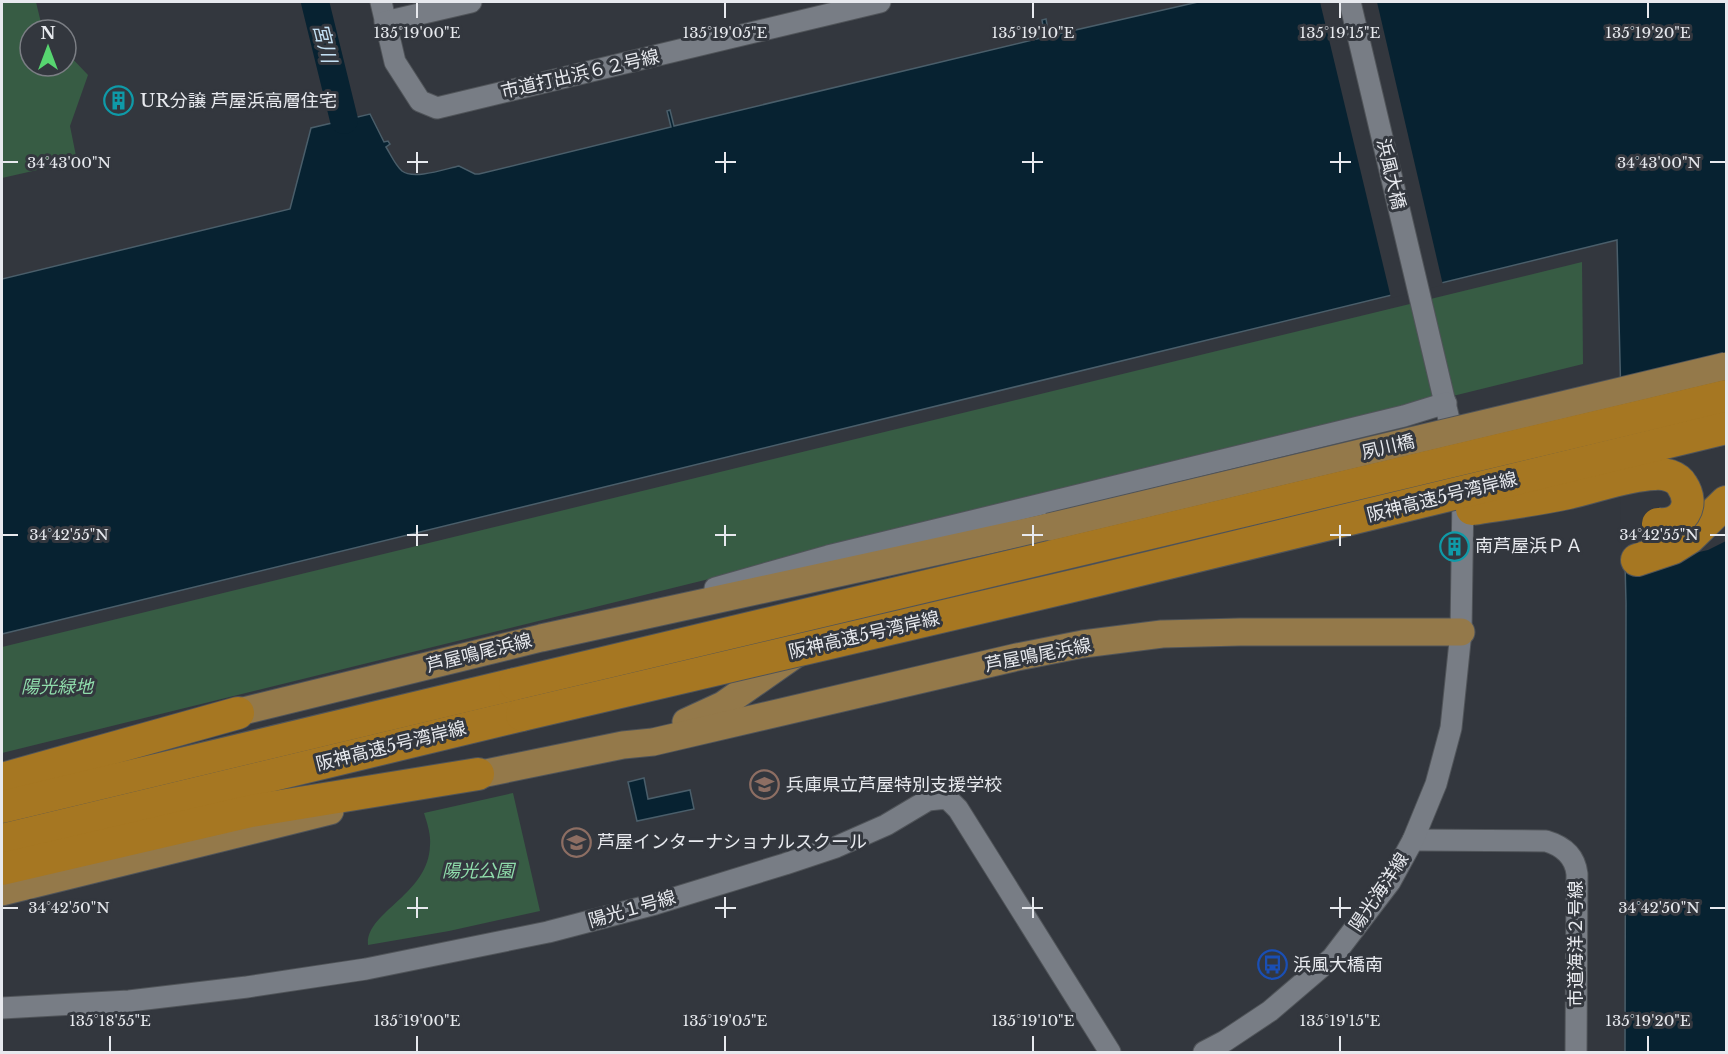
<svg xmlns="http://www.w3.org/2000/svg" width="1728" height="1054" viewBox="0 0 1728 1054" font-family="'Libre Baskerville','Noto Sans JP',serif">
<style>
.green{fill:#375c44}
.water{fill:#072231;stroke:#4a5e6a;stroke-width:1.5}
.pier{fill:#33373e}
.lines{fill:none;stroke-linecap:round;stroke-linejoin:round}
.river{stroke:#072231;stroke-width:28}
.minor-casing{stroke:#505459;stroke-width:23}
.major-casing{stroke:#505459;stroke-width:29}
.highway-casing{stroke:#505459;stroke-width:34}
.minor{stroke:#787d85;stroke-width:21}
.major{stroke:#94794a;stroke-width:27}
.highway{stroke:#a67722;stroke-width:32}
.major-bridge-casing{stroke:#505459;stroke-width:29;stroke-linecap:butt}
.highway-bridge-casing{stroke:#505459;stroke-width:34;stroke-linecap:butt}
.major-bridge{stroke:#94794a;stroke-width:27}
.highway-bridge{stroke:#a67722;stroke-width:32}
.ticks{fill:none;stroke:#e7e9ee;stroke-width:2}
.labels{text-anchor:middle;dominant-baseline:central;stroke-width:6;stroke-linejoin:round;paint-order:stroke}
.street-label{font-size:18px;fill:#e7e9ee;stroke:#33373e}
.poi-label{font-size:18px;fill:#e7e9ee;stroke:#33373e;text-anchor:start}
.park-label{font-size:18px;font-style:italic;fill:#8fdcab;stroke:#33373e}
.water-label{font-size:20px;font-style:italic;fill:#c3e0f4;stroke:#33373e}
.ticks-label{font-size:15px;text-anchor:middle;fill:#e7e9ee;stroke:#33373e;stroke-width:6;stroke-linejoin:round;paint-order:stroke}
</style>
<rect width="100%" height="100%" fill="#33373e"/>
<g class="green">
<polygon points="2,2 36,2 42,27 45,30 30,30 30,66 66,66 66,52 88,75 70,126 77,161 2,178"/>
<polygon points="1582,262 1583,364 2,753 2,647"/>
<path d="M513,793L540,911L449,931L368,945C365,912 429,895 430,845C431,834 427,823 424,813Z"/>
</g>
<g class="water">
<path d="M1198,2H1726V1052H1625L1626,603L1617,240L2,634V279L290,209L311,128L370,114L384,142L388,141L390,144L386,147C391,155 395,165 402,171C414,180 445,169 459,166L475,174H479L671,127L667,111L670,110L674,126L1045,37L1042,20L1046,19L1049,36Z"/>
<polygon points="644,778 648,799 690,790 694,809 637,821 628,782"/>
</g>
<g class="pier">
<polygon points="1320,2 1377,2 1443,285 1391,298"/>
<polygon points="1726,380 1726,541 1708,550 1622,570 1618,406"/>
</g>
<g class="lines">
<polyline class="river" points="315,2 344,120"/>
<defs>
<g id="minor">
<polyline points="381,2 395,62 420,101 437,108 880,2"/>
<polyline points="1350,2 1455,445"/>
<polyline points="385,22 471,2"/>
<polyline points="715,588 828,556 1404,416 1446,403"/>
<path d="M1413,840L1546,841C1563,846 1575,856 1577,874L1576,1052"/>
<polyline points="2,1008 129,1001 247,987 366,969 548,932 655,904 785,864 836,847 886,825 928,800 947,798 958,809 1110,1052"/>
<polyline points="1204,1052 1225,1041 1270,1011 1332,958 1390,882 1413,840 1436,784 1451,728 1461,632 1463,493"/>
</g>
<g id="major">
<polyline points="219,717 541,638 1049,527"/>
<polyline points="686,722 723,705 870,602"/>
<polyline points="457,779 623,745 653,742 1017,657 1083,644 1162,634 1240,632 1461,632"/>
<polyline points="2,892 330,811"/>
</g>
<g id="highway">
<polyline points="1637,560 1673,548 1689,538 1726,502"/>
<polyline points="2,779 238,713"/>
<polyline points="2,807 515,684"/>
<polyline points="2,840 522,715"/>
<polyline points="2,869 251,811 478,774"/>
</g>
</defs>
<use href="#minor" class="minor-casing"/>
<use href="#major" class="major-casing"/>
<use href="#highway" class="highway-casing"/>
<use href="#minor" class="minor"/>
<use href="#major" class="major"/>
<use href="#highway" class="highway"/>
<defs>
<polyline id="major-bridge" points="1049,527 1726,366"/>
<g id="highway-bridge">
<path d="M1472,509C1504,504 1536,500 1568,493C1596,487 1626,475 1654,474C1664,473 1677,476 1682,485C1696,506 1682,526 1658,524"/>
<polyline points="515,684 1726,396"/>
<polyline points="522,715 1094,581 1726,428"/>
</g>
</defs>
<use href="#major-bridge" class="major-bridge-casing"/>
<use href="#highway-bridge" class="highway-bridge-casing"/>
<use href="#major-bridge" class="major-bridge"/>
<use href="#highway-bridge" class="highway-bridge"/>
</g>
<path class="ticks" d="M417,3V18M725,3V18M1033,3V18M1340,3V18M1648,3V18M417,152V173M725,152V173M1033,152V173M1340,152V173M3,162H18M407,162H428M715,162H736M1022,162H1043M1330,162H1351M1710,162H1725M417,525V546M725,525V546M1033,525V546M1340,525V546M3,535H18M407,535H428M715,535H736M1022,535H1043M1330,535H1351M1710,535H1725M417,897V918M725,897V918M1033,897V918M1340,897V918M3,908H18M407,908H428M715,908H736M1022,908H1043M1330,908H1351M1710,908H1725M110,1036V1051M417,1036V1051M725,1036V1051M1033,1036V1051M1340,1036V1051M1648,1036V1051"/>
<defs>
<symbol id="building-ring" viewBox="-11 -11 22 22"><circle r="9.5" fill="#33373e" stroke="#0f9aa8" stroke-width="1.5"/><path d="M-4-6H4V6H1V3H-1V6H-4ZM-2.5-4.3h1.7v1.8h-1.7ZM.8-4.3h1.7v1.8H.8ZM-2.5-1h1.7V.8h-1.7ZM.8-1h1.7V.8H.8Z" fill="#0f9aa8"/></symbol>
<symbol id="school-ring" viewBox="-11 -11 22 22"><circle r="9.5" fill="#33373e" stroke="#8d6e63" stroke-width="1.5"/><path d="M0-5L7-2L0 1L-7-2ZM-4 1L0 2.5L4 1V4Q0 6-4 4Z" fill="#8d6e63"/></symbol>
<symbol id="bus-ring" viewBox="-11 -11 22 22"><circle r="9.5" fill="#33373e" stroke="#1a4fb4" stroke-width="1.5"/><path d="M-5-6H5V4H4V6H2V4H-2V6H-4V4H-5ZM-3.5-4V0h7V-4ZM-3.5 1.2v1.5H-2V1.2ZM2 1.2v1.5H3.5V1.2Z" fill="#1a4fb4"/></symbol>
</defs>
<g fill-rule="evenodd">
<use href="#building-ring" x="102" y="84" width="33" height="33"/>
<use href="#building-ring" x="1438" y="530" width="33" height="33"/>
<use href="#school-ring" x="748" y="768" width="33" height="33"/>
<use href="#school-ring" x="560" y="826" width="33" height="33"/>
<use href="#bus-ring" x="1256" y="948" width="33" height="33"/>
</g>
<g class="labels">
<g class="street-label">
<text transform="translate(580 74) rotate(-13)">市道打出浜６２号線</text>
<text transform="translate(1391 174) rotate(77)">浜風大橋</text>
<text transform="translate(1388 447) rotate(-13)">夙川橋</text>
<text transform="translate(1442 497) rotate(-14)">阪神高速5号湾岸線</text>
<text transform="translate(864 635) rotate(-13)">阪神高速5号湾岸線</text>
<text transform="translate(479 653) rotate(-14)">芦屋鳴尾浜線</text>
<text transform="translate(1038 655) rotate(-11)">芦屋鳴尾浜線</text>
<text transform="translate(391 746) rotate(-14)">阪神高速5号湾岸線</text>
<text transform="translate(1379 892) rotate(-56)">陽光海洋線</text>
<text transform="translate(632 909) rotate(-16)">陽光１号線</text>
<text transform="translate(1576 944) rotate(-90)">市道海洋２号線</text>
</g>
<g class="poi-label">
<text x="140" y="101">UR分譲 芦屋浜高層住宅</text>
<text x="1475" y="546">南芦屋浜ＰＡ</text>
<text x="786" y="785">兵庫県立芦屋特別支援学校</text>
<text x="597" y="842">芦屋インターナショナルスクール</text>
<text x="1293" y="965">浜風大橋南</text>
</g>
<g class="park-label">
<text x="57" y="687">陽光緑地</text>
<text x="478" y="871">陽光公園</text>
</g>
<g class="water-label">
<text transform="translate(325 43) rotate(76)">宮川</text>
</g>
</g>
<g class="ticks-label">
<text x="417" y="38">135°19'00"E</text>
<text x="725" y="38">135°19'05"E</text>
<text x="1033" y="38">135°19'10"E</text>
<text x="1340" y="38">135°19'15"E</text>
<text x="1648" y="38">135°19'20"E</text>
<text x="69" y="168">34°43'00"N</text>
<text x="1659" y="168">34°43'00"N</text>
<text x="69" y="540">34°42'55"N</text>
<text x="1659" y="540">34°42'55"N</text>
<text x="69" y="913">34°42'50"N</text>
<text x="1659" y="913">34°42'50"N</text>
<text x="110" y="1026">135°18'55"E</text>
<text x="417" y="1026">135°19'00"E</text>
<text x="725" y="1026">135°19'05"E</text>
<text x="1033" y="1026">135°19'10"E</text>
<text x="1340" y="1026">135°19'15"E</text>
<text x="1648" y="1026">135°19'20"E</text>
</g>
<rect width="1728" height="1054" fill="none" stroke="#e7e9ee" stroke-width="6"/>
<g transform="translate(48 48)"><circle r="28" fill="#33373e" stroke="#7b7e84" stroke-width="1.5"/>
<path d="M0-4.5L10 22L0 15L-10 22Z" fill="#57d570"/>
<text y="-9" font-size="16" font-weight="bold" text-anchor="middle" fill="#e7e9ee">N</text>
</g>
</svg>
